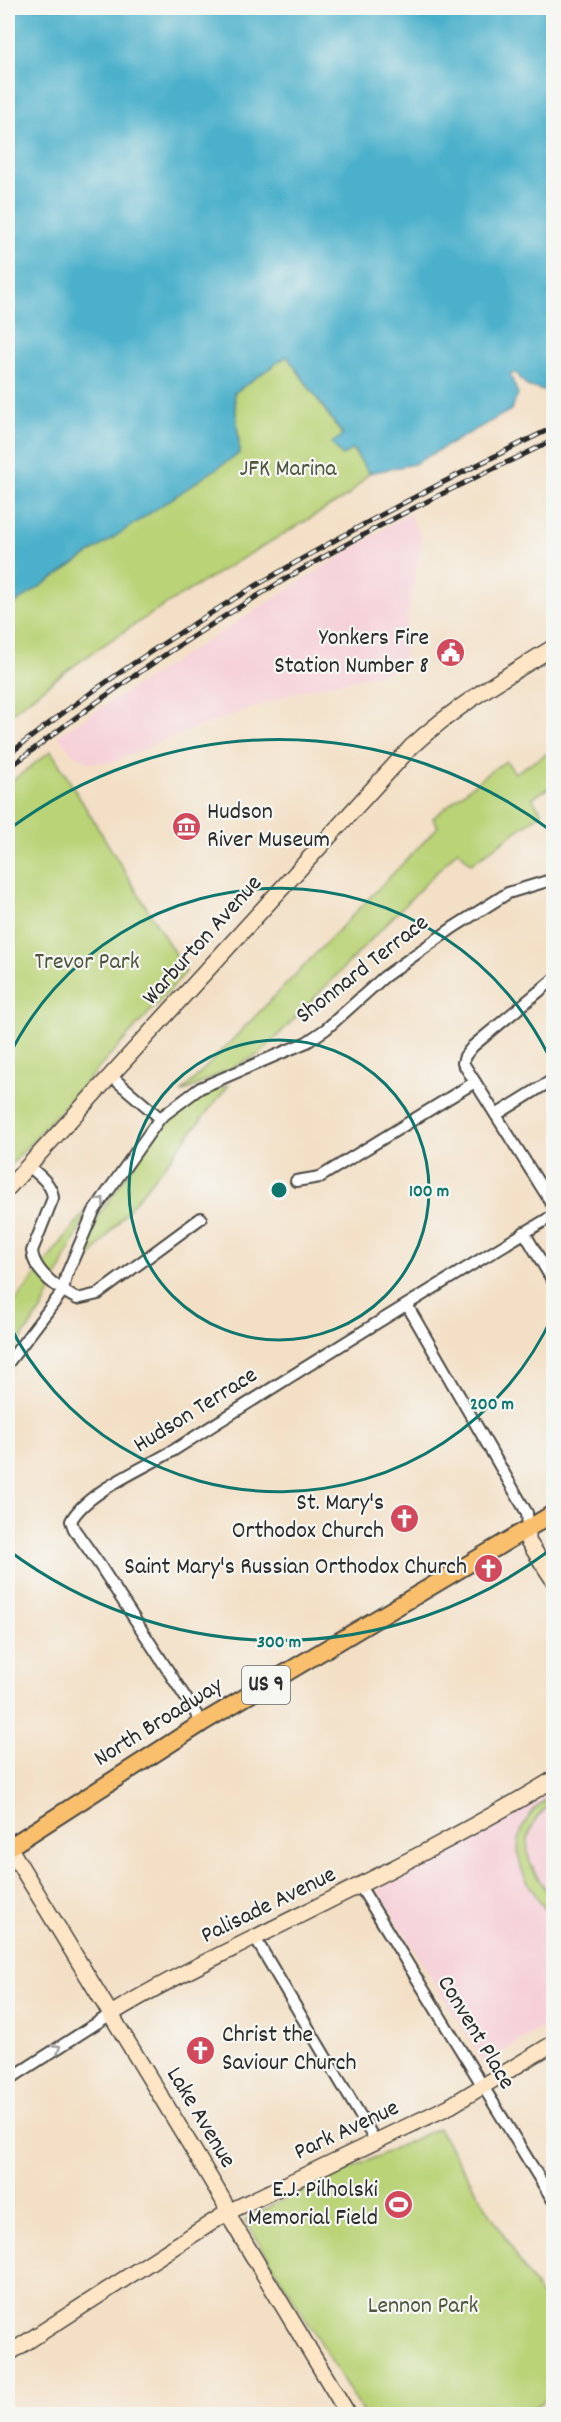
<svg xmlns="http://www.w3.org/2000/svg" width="561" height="2422" viewBox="0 0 561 2422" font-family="Dekko,sans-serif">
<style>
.built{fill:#f6cfd8}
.green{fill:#bad377;stroke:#727f51;stroke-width:1.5}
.water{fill:#4cb0cb;stroke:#3c6e7b;stroke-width:1.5}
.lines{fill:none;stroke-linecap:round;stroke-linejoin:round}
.street-casing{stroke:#494642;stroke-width:14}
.secondary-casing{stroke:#494642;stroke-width:18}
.primary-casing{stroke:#494642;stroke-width:20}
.street{stroke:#fff;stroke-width:10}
.secondary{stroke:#fde5c5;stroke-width:15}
.primary{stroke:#f9bf6d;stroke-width:16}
.rail-casing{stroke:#2b2b2b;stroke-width:5}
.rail{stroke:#f6f6f2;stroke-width:3;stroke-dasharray:9;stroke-linecap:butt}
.oneway{stroke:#a0a0a0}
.ring{fill:none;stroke:#0f766e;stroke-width:3}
.labels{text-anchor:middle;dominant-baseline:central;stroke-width:4.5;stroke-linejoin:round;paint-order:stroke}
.shield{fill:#f6f6f2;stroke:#686867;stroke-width:1.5}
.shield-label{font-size:22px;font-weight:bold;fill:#2b2b2b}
.park-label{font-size:24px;fill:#4f553e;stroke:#f6f6f2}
.poi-label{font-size:24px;fill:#2b2b2b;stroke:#f6f6f2;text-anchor:end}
.street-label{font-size:24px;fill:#2b2b2b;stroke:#f6f6f2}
.centre{fill:#0f766e;stroke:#f6f6f2;stroke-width:3}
.ring-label{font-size:18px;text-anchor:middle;font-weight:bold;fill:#0f766e;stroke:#f6f6f2;stroke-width:4.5;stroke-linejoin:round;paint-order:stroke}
</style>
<rect width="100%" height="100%" fill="#f6f6f2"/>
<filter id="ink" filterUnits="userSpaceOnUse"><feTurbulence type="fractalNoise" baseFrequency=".0167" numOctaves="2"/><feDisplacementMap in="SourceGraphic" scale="12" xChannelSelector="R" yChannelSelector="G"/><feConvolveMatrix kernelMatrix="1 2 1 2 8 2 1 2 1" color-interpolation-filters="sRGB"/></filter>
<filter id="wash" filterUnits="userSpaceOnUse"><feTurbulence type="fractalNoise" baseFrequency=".008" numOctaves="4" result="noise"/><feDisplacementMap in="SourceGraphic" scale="24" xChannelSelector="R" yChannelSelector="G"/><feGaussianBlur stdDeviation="1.35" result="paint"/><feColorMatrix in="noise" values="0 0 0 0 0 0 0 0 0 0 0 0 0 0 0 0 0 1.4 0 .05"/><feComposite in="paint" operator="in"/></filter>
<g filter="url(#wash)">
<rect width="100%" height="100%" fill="#f3dfc5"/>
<g class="built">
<polygon points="409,513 422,540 407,620 403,668 297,692 187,731 113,762 91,763 73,754 58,735"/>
<polygon points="553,1791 553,2021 484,2063 377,1889 482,1835"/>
</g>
<g class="green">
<path d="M287,356L369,473L349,495C233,565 113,630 8,716V608L240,453L234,393Z"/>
<polygon points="553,750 553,785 532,798 542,813 471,864 458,850 260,1054 181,1093 438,827 433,818 489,772 506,761 515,773"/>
<polygon points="51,751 186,972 8,1168 8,784"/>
<polygon points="229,1085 75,1276 99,1215 161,1125 203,1091"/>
<polygon points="91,1204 42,1309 8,1358 8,1311"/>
<path d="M553,1795V1803C530,1818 520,1846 534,1871C539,1882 550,1892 553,1903C555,1908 554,1916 553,1922C544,1906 528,1887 522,1870C511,1838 526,1811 553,1795Z"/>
<polygon points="438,2128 553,2316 553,2396 522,2414 364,2414 245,2220 249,2216"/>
</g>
<polygon class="water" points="8,8 553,8 553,393 527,386 516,373 510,374 518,394 511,410 414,464 369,473 353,449 342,456 332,443 343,435 287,356 234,393 240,453 8,608"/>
</g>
<g filter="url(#ink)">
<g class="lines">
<defs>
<g id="street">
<polyline points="554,979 473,1046 465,1056 463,1063 554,1207"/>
<polyline points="111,1076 160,1118"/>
<polyline points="496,1115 554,1079"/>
<path d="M28,1165C38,1175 52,1183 53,1198L32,1251C34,1273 59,1289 77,1299L98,1294L201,1218"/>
<polyline points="296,1181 320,1177 475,1082"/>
<polyline points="524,1232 554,1283"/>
<polyline points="407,1305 527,1513 528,1528"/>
<polyline points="8,1363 63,1291 66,1276 94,1211 160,1118 200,1088 307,1042 326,1029 384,977 454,927 508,893 554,879"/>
<path d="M202,1723L99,1564L74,1529L71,1521C86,1492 145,1468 174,1450C300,1370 426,1292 554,1215"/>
<polyline points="360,1886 554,2202"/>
<polyline points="255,1938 376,2142"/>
<polyline points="8,2080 111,2014"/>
</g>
<g id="secondary">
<path d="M8,1188L411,747C454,707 503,678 554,647"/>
<polyline points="528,1528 528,1541 554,1581"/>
<polyline points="9,1847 194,2151 223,2200 233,2223 348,2414"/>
<path d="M111,2014C156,1986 204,1963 252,1939C354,1888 456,1839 554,1779"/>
<polyline points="8,2354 228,2212 450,2106 554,2043"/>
</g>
<polyline id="primary" points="8,1848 202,1723 554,1513"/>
</defs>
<use href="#street" class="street-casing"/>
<use href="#secondary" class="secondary-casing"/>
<use href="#primary" class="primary-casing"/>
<use href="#street" class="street"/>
<use href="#secondary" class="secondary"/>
<use href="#primary" class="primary"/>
<defs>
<g id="rail">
<path d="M8,755C175,623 362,520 554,427"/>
<path d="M8,769C120,681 241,601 367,533C428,499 491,470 554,440"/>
</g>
</defs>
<use href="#rail" class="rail-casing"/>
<use href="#rail" class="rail"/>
</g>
<defs><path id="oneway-chevron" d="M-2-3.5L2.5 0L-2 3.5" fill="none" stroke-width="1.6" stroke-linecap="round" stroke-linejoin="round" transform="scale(1.5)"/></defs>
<g class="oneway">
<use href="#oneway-chevron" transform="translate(101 1201) rotate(-53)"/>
<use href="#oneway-chevron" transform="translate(57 2048) rotate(-33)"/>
</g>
</g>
<g class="ring">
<circle cx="279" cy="1190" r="150"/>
<path d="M553 1315A301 301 0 0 1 8 1322M8 1058A301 301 0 0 1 553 1065"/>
<path d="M550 1550A451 451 0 0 1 8 1550M8 830A451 451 0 0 1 550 830"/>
</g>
<defs>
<symbol id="civic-disc" viewBox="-11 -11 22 22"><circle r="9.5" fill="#d1495b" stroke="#f6f6f2"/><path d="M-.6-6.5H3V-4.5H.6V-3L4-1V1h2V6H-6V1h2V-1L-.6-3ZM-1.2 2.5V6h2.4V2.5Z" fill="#fff"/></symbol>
<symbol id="museum-disc" viewBox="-11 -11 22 22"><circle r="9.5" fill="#d1495b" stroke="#f6f6f2"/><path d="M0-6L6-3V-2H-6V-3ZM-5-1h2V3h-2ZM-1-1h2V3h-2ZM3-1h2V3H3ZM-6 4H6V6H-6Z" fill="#fff"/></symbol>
<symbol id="church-disc" viewBox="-11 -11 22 22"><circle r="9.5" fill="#d1495b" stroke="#f6f6f2"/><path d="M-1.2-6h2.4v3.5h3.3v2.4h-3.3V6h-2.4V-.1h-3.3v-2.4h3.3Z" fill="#fff"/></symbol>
<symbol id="stadium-disc" viewBox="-11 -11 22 22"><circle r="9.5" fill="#d1495b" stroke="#f6f6f2"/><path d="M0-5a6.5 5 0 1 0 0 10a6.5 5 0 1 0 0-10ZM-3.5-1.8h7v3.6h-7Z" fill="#fff"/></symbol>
</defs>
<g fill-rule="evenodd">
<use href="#civic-disc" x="434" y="636" width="33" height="33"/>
<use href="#museum-disc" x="170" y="810" width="33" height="33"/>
<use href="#church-disc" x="388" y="1502" width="33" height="33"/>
<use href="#church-disc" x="472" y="1552" width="33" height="33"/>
<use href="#church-disc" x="184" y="2034" width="33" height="33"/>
<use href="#stadium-disc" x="382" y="2188" width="33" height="33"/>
</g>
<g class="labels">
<rect class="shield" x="242" y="1666" width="48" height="38" rx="4.5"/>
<g class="shield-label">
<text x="266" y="1685">US 9</text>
</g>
<g class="park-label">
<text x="288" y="470">JFK Marina</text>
<text x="87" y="963">Trevor Park</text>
<text x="423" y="2307">Lennon Park</text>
</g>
<g class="poi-label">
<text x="429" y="639">Yonkers Fire<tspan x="429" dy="28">Station Number 8</tspan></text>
<text x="207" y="813" text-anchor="start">Hudson<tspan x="207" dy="28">River Museum</tspan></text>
<text x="384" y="1504">St. Mary's<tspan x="384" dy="28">Orthodox Church</tspan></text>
<text x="467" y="1568">Saint Mary's Russian Orthodox Church</text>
<text x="222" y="2036" text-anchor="start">Christ the<tspan x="222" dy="28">Saviour Church</tspan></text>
<text x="378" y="2191">E.J. Pilholski<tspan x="378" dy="28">Memorial Field</tspan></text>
</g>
<g class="street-label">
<text transform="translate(203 941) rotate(-48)">Warburton Avenue</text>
<text transform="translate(363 970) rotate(-38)">Shonnard Terrace</text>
<text transform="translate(196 1411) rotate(-32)">Hudson Terrace</text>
<text transform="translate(159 1723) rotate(-32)">North Broadway</text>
<text transform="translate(269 1906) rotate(-26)">Palisade Avenue</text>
<text transform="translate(475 2033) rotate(59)">Convent Place</text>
<text transform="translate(200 2118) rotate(59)">Lake Avenue</text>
<text transform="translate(347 2131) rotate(-25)">Park Avenue</text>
</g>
</g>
<circle cx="279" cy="1190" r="9" class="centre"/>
<g class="ring-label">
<text x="429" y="1196">100 m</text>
<text x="492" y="1409">200 m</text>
<text x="279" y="1647">300 m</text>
</g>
<rect width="561" height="2422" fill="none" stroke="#f6f6f2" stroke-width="30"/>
</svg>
